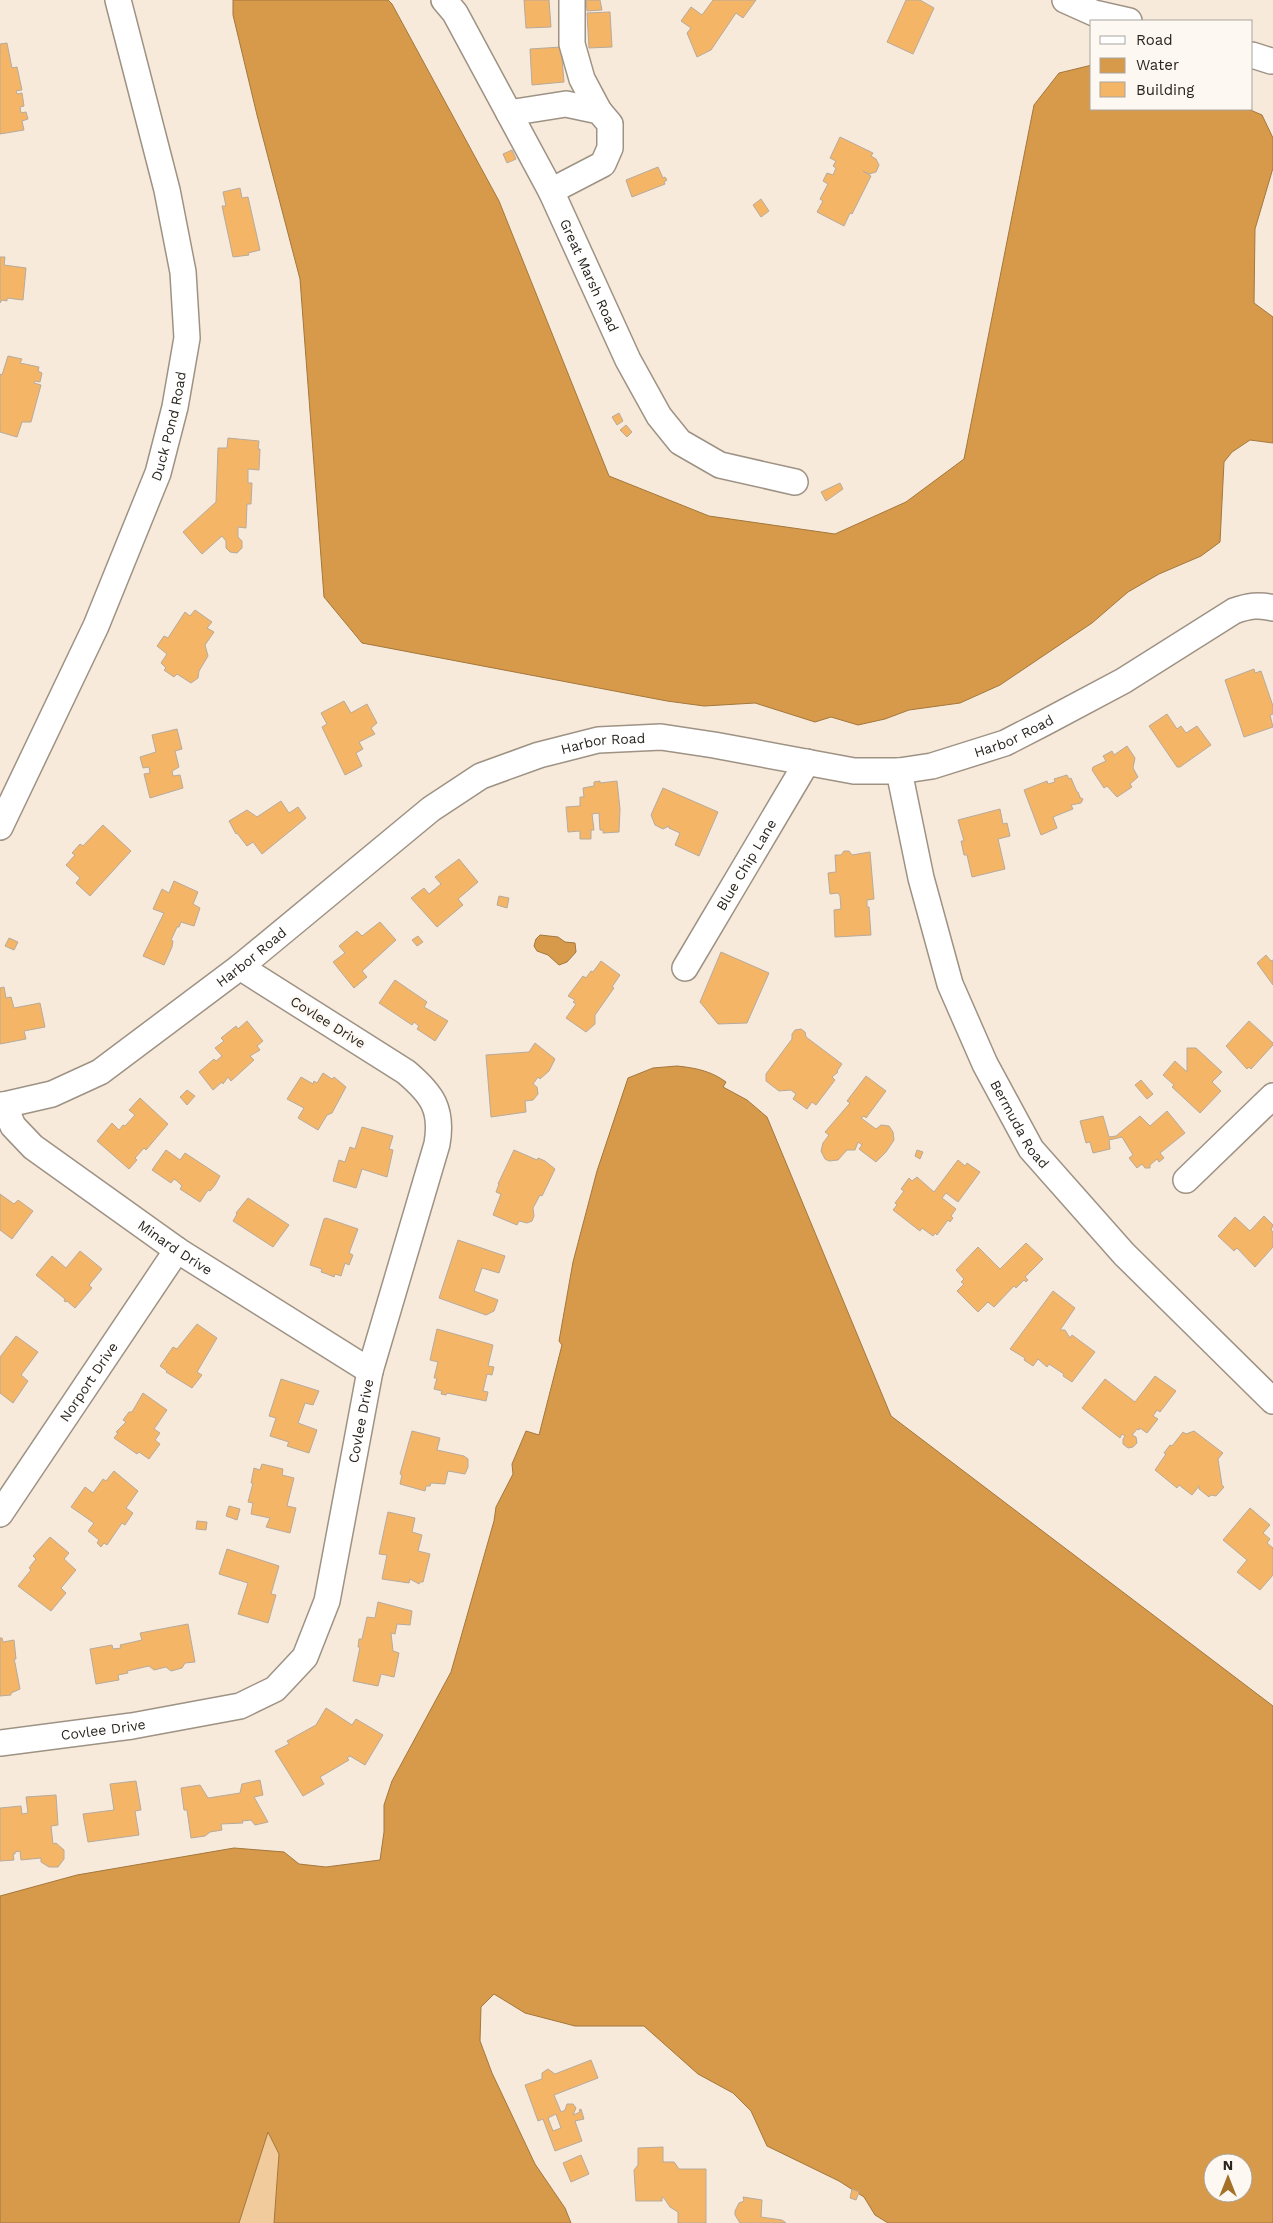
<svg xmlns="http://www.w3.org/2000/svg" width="1273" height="2223" viewBox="0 0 1273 2223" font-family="'Work Sans',sans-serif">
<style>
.green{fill:#f2cb9d}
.water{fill:#d79a4a;stroke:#a3773d;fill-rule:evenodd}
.building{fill:#f4b567;stroke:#b7aa9c;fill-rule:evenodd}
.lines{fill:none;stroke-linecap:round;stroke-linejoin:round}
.minor-casing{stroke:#9e9284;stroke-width:28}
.minor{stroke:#fff;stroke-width:25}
.labels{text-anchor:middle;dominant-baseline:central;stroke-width:4.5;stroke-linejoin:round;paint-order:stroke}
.street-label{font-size:14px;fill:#2a2620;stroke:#fef8f2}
</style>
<rect width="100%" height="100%" fill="#f7eada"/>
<polygon class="green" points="267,2130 279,2154 274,2223 239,2223"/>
<g class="water">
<polygon points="233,0 388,0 392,4 499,201 609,476 709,516 835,534 906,502 964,459 1034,105 1059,73 1092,65 1092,109 1248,109 1262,115 1273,138 1273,168 1255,229 1254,303 1273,317 1273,443 1250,440 1232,452 1224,462 1220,542 1201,556 1159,574 1128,592 1092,623 1000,685 960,703 909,710 885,719 858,725 831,717 815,722 755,703 704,706 667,701 362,643 324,597 300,279 257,115 233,15"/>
<polygon points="540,935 558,937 565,942 575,943 576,952 567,962 559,965 548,955 537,951 534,946 536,939"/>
<path d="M677,1066C696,1068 711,1071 726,1082L723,1087L747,1100L767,1117L891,1416L1273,1706V2223H888L875,2215L864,2197L839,2181L767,2146L751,2111L733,2093L698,2074L644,2026H575L525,2013L494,1994L481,2007L480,2041L492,2073L535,2164L565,2208L571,2223H274L279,2154L268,2132L239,2223H0V1896L77,1875L234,1848L284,1852L299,1864L326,1867L380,1860L384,1832V1805L392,1781L451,1672L494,1521L496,1507L513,1474L512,1464L526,1431L539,1435L562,1345L559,1341L573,1262L597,1171L628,1078L653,1068ZM1213,2163H1243V2193H1213Z"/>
</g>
<g class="building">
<polygon points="524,0 549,0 551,27 526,28"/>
<polygon points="586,0 600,0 602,10 587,11"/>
<polygon points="713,0 756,0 743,18 736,13 711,50 697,57 687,33 691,28 681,21 691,7 702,15"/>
<polygon points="906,0 920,0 934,8 913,54 887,42"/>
<polygon points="610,12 612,47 589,48 587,13"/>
<polygon points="7,43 12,68 17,67 22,90 16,91 17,94 22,93 24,106 20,107 21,113 26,112 28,119 22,121 24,130 0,134 0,44"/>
<polygon points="561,47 564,82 532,85 530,49"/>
<polygon points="840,137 873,153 871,156 876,159 879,165 876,172 869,174 863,171 871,176 852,214 850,213 844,226 817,212 823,201 820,199 828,184 823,181 827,173 833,175 836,168 833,166 836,161 830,158"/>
<polygon points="512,150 516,159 507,163 503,154"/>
<polygon points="658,167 663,178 665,177 667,180 664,182 665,184 632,197 626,180"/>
<polygon points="240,188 242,198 248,197 260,250 248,253 249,255 233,257 222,206 226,206 223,192"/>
<polygon points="761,199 769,211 761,217 753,205"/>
<polygon points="0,257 5,257 4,265 26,268 23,300 7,298 7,301 2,300 0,303"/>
<polygon points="8,356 22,359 20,363 39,367 38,371 42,373 40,382 35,381 34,383 41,385 31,422 22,422 17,437 0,432 0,374 2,375"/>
<polygon points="619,413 623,421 617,425 612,417"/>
<polygon points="626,425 632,432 627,437 620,430"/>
<polygon points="228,438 259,441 258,449 260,449 259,470 248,469 248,483 252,483 251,504 247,504 246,528 238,527 238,537 242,541 242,548 237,553 230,552 226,548 226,541 222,536 202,554 183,532 216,502 218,448 227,448"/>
<polygon points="840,483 843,489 826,501 821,492"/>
<polygon points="195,610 212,622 207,628 214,632 205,645 208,656 199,671 198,678 191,683 177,674 174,677 164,670 166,668 161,663 167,654 157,646 164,636 168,638 185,612 190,616"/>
<polygon points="1254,669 1255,673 1261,671 1273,706 1273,714 1270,715 1273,727 1244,737 1225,680"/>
<polygon points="344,701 351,713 367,704 377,723 371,728 375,734 359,742 363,749 356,753 362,766 345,775 322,727 327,724 321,713"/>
<polygon points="1167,714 1177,729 1181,726 1186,733 1197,726 1211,745 1180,767 1177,767 1149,726"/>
<polygon points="177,729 182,749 175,751 179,767 172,771 173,776 180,775 183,788 150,798 144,774 150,773 149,767 143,768 140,757 156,752 152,735"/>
<polygon points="1127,746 1135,758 1133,768 1138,777 1130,784 1132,787 1117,797 1107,786 1104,788 1092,770 1093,767 1106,761 1103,756 1112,751 1114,755"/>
<polygon points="1067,775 1069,779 1071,778 1077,792 1078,792 1080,797 1079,797 1083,799 1081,803 1071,805 1073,809 1053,817 1057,828 1041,835 1024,790 1047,781 1048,784 1055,782 1054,779"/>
<polygon points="600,781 600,783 617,781 620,809 619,832 603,833 603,830 600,830 599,813 592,814 594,830 591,830 591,839 580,839 580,831 568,832 566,807 580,806 580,797 584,797 583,788 594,786 594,782"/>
<polygon points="663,788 718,812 699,856 675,845 680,833 669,828 669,826 663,829 655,825 651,815"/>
<polygon points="281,801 289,813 298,807 306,818 262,854 253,842 247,846 237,833 236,834 229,821 247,810 257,817"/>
<polygon points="1000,809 1003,824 1007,823 1010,836 998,839 1005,869 972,877 967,855 964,855 961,841 964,841 958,820"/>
<polygon points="103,825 131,851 90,896 76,883 80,878 66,865 75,855 72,853 80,844 83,846"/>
<polygon points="844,851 849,851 852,855 870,852 874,899 867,900 867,907 869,907 871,935 835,937 834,910 841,909 840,896 838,893 830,894 828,873 836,872 835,855 841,855"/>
<polygon points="459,859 478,882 458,899 463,905 437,927 411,898 424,888 429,894 441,884 435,877"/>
<polygon points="174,881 198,892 193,904 200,908 194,926 181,922 179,927 177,927 171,940 173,941 172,947 164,965 143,956 164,913 153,909 162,889 169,893"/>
<polygon points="499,896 509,898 507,908 497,905"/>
<polygon points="380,922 396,940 362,971 367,977 354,988 333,962 345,953 339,946 357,931 362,936"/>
<polygon points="418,936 423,942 417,946 412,940"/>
<polygon points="9,938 18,942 14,950 5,946"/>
<polygon points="721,952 769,973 747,1023 718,1024 700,1002"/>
<polygon points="1266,955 1271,961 1273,960 1273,985 1257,963"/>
<polygon points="601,961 620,975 612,987 614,988 595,1015 595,1024 586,1032 566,1018 576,1004 573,1002 575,1000 568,996 583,976 586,978 591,971 593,972"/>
<polygon points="395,980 427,1002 424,1007 448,1021 435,1041 417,1029 419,1026 414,1022 412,1025 379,1003"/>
<polygon points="4,987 6,998 11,997 14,1008 40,1003 45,1027 24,1031 26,1039 0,1044 0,988"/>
<polygon points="247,1021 263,1041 257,1046 260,1050 250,1056 254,1060 231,1081 228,1077 223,1084 222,1082 213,1090 199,1072 214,1059 216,1061 222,1056 215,1048 224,1041 221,1038 236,1026 238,1029"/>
<polygon points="1249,1021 1273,1043 1273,1045 1251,1069 1249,1067 1247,1069 1226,1046"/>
<polygon points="801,1029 805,1032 806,1037 842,1064 837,1071 838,1072 832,1077 835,1080 816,1105 812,1102 807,1109 793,1099 796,1094 791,1090 779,1091 766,1081 766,1074 792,1039 792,1034 795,1030"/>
<polygon points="535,1043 555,1059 549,1071 540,1079 538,1077 533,1084 537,1087 538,1094 533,1100 525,1101 526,1112 491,1117 486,1055 529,1052"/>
<polygon points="1187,1048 1196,1048 1222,1072 1212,1082 1221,1091 1200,1113 1172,1087 1174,1085 1163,1075 1175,1061 1187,1072"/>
<polygon points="323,1073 332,1079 334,1077 346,1087 332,1113 327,1115 318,1130 298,1118 304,1108 287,1099 301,1077 313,1084 314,1081 317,1083"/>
<polygon points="866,1076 886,1091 866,1118 864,1116 861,1118 876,1129 881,1125 889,1126 893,1132 894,1140 886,1152 876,1162 859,1149 862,1145 858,1142 855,1150 847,1150 838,1160 829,1161 825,1159 821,1151 823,1143 829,1135 825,1132 850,1103 847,1101"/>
<polygon points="1141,1080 1153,1094 1147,1099 1135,1085"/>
<polygon points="187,1090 195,1096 187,1105 180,1097"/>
<polygon points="140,1098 168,1124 146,1150 144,1148 135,1158 137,1160 129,1169 97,1141 112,1123 119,1130 123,1125 125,1126 135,1115 129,1110"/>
<polygon points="1167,1111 1185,1133 1160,1153 1164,1158 1159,1162 1157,1159 1150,1165 1150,1168 1145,1168 1142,1164 1137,1168 1129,1158 1133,1155 1122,1137 1109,1140 1110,1149 1093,1153 1090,1142 1086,1143 1080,1121 1103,1116 1109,1137 1116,1136 1140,1116 1150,1126"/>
<polygon points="362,1127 393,1136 389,1149 393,1150 387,1177 362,1169 356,1188 333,1181 339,1160 345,1162 350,1147 355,1149"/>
<polygon points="166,1150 180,1160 185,1153 220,1176 215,1185 210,1191 208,1190 200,1202 180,1189 182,1186 177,1181 174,1179 171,1183 152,1170"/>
<polygon points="514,1150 537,1160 538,1158 545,1161 555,1169 542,1196 540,1195 533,1208 534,1216 532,1221 527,1223 519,1221 517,1225 493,1215 501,1194 496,1192 499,1184 498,1184"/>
<polygon points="917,1150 923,1152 920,1159 915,1156"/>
<polygon points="958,1160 965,1166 967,1163 980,1172 958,1202 946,1193 942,1198 956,1209 951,1216 953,1218 950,1222 948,1220 937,1235 935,1233 933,1236 922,1228 920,1231 893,1210 897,1205 895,1203 904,1191 901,1189 909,1178 912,1181 917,1177 934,1192"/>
<polygon points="0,1194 14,1204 18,1200 33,1211 12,1239 0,1230"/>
<polygon points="248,1198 289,1225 273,1247 233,1221 237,1214 236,1213"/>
<polygon points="1264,1216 1273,1225 1271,1230 1273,1232 1273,1247 1255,1267 1237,1248 1234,1251 1218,1236 1235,1217 1250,1231"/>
<polygon points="326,1218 358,1229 349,1253 353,1255 349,1265 345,1263 341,1276 335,1274 334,1277 327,1274 321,1272 322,1269 310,1265 324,1219"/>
<polygon points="458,1240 505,1256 499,1273 482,1268 474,1291 498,1300 494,1311 486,1315 439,1298"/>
<polygon points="1026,1243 1043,1259 1025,1277 1028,1280 1026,1282 1024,1280 1016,1288 1014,1286 994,1307 988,1302 978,1312 957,1291 964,1284 961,1282 964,1279 956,1270 978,1247 1000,1269"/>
<polygon points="80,1251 102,1269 89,1285 92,1288 75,1308 67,1301 66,1302 64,1301 65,1299 36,1275 52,1256 66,1268"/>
<polygon points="1053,1291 1075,1308 1060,1330 1065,1330 1070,1338 1072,1335 1095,1352 1072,1382 1063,1376 1064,1374 1049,1364 1047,1367 1038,1359 1033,1366 1024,1360 1025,1358 1010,1349"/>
<polygon points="197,1324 217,1338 197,1372 202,1375 192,1388 166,1372 167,1371 160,1366 173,1347 177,1349"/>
<polygon points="437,1329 493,1345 488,1366 494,1367 492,1375 487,1374 483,1391 488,1392 486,1401 447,1393 446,1395 441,1394 442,1391 434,1389 437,1378 434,1378 438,1362 430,1360"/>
<polygon points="16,1336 38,1352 21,1375 28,1381 13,1403 0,1393 0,1357"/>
<polygon points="1155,1376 1176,1391 1160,1412 1157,1410 1153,1416 1158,1419 1147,1433 1140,1428 1139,1430 1137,1429 1132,1435 1136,1437 1137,1443 1133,1447 1128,1448 1123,1444 1123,1439 1125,1436 1122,1434 1120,1438 1082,1408 1105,1379 1135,1402"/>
<polygon points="281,1379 319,1391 313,1405 305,1403 298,1423 317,1430 309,1453 287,1446 289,1442 270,1436 276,1418 269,1416"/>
<polygon points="143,1393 167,1410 154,1429 160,1433 155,1440 160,1444 149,1459 139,1452 137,1454 114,1438 118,1433 116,1432 126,1422 123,1420 129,1412 132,1412"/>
<polygon points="412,1431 440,1438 437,1450 464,1456 468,1459 468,1467 465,1474 448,1471 445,1484 431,1483 430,1486 426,1486 425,1491 400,1484 402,1475 400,1474"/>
<polygon points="1194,1431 1223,1453 1218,1459 1222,1485 1224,1487 1216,1496 1211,1495 1209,1497 1199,1489 1199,1486 1192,1495 1179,1485 1177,1488 1155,1470 1166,1454 1164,1453 1170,1445 1172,1446 1183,1432 1186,1434"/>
<polygon points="262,1464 283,1469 282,1475 294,1478 287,1506 296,1508 290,1533 266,1527 270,1518 251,1514 253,1503 248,1502 253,1483 251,1483 254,1468 260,1470"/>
<polygon points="114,1471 138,1491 126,1508 133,1513 125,1525 122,1523 107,1545 104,1543 101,1547 97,1543 99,1540 88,1531 94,1523 71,1507 85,1487 93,1493 103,1479 106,1481"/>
<polygon points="229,1506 240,1509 237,1520 226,1516"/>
<polygon points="1250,1508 1270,1525 1263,1533 1270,1539 1267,1543 1273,1548 1273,1575 1260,1590 1237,1572 1247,1560 1223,1540"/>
<polygon points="388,1512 415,1518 412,1532 422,1535 418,1551 430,1554 423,1582 420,1582 419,1584 410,1579 409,1583 382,1579 387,1555 379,1554"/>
<polygon points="197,1521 207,1522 206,1530 196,1529"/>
<polygon points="50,1537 69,1553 64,1559 76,1570 61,1588 66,1593 51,1611 18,1586 31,1570 29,1568 36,1559 33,1556"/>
<polygon points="227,1549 279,1566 271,1594 276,1595 268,1623 238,1614 248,1583 219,1574"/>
<polygon points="378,1602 412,1611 410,1625 397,1624 395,1634 391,1633 393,1651 399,1653 394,1677 381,1674 378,1686 353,1681 360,1647 358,1647 359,1639 362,1639 367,1617 375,1618"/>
<polygon points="188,1624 195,1662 185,1663 182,1668 171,1671 166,1667 154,1670 149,1666 127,1671 128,1673 118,1675 119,1680 96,1684 90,1649 112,1645 113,1649 121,1648 120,1645 142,1640 140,1633"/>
<polygon points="0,1638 2,1638 3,1642 14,1640 16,1659 14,1659 15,1663 20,1689 11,1693 11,1695 0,1696"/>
<polygon points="326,1708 352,1725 356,1719 383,1735 365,1765 350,1756 347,1758 349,1760 320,1777 324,1784 303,1796 275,1751 289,1744 287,1741 316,1725"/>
<polygon points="260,1780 263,1795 254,1797 268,1822 255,1825 251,1820 242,1821 243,1823 221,1824 222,1830 210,1832 205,1836 191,1838 187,1810 184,1810 181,1788 200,1785 208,1798 240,1793 242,1784"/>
<polygon points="136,1781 141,1810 135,1811 139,1835 88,1842 83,1814 114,1810 110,1784"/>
<polygon points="56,1795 58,1825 51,1826 53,1844 56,1843 64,1850 64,1859 58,1867 49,1867 41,1862 41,1858 21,1860 20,1851 15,1852 15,1854 13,1854 14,1860 0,1861 0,1808 21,1806 22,1814 28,1813 26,1797"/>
<path d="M591,2060L598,2078L554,2095L561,2112L565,2110L567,2104H573L576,2108L573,2115L580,2112L579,2110L581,2109L584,2119L575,2121L582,2141L555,2151L543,2119L538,2121L525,2085L542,2079V2073L548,2069L555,2074ZM556,2114L561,2128L553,2131L548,2118Z"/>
<polygon points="663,2147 663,2162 674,2162 679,2169 706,2169 706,2223 678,2223 678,2212 670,2207 664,2198 662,2197 662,2201 636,2201 634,2170 638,2165 638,2148"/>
<polygon points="581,2155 589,2174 571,2182 563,2163"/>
<polygon points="852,2189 859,2192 856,2200 850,2198"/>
<polygon points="743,2197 762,2200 761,2217 782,2220 786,2223 740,2223 735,2215 735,2211 739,2203 744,2201"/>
</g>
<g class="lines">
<defs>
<g id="minor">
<path id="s1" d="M444,0L455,13L551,191L628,360L659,416L680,442L720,465L795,482"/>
<polyline points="572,0 572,44 582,79 599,111"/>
<polyline points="1065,0 1094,13 1129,21"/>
<polyline points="1252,55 1271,61"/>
<polyline points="509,113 566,104 599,111 610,124 610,148 603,164 551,191"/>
<path id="s2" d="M899,771L921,878L950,984L985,1064L1031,1149L1124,1254L1273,1401"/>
<path id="s3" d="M0,827L96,626L158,473L175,407L187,338L183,272L167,190L118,0"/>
<path id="s4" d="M685,968L807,762"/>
<path id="s5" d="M0,1105H4L13,1126L33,1147L177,1250L370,1371"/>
<path id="s6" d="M4,1105L52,1094L100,1072L240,967L431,809L481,776L539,755L598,740L661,737L714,745L854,771H899L932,766L1005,743L1044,723L1123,681L1234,611C1248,606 1259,604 1273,608"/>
<polyline points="1186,1180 1273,1096"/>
<path id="s7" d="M0,1514L177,1250"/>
<path id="s8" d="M0,1743L132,1726L240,1706L275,1689L305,1657L327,1601L370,1371L437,1144C443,1109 432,1094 406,1072L240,967"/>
</g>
</defs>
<use href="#minor" class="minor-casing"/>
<use href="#minor" class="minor"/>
</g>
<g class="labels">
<g class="street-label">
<text stroke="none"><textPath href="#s1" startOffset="312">Great Marsh Road</textPath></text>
<text stroke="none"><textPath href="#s3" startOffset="436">Duck Pond Road</textPath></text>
<text stroke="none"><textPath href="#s6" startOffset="1132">Harbor Road</textPath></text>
<text stroke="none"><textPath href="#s6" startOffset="712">Harbor Road</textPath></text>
<text stroke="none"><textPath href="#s4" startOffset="120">Blue Chip Lane</textPath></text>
<text stroke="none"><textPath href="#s6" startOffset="292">Harbor Road</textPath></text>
<text transform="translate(328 1022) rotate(32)">Covlee Drive</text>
<text stroke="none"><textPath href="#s2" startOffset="376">Bermuda Road</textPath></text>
<text stroke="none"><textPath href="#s5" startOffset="230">Minard Drive</textPath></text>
<text stroke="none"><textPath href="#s7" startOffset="159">Norport Drive</textPath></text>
<text stroke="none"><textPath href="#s8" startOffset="569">Covlee Drive</textPath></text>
<text stroke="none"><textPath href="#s8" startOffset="104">Covlee Drive</textPath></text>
</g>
</g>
<rect x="1090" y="20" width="162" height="90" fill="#fef8f2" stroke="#a9a49e"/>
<rect x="1100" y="36" width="25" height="8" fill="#ffffff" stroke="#a9a49e"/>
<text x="1136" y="45" font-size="15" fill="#2a2620">Road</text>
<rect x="1100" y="58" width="25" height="15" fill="#d79a4a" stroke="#a9a49e"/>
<text x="1136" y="70" font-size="15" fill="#2a2620">Water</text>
<rect x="1100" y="82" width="25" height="15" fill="#f4b567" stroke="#a9a49e"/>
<text x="1136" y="95" font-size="15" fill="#2a2620">Building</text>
<g transform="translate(1228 2178)"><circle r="24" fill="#fef8f2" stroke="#a9a49e"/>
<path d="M0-4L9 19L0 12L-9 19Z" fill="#a57129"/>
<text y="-8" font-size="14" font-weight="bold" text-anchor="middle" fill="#2a2620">N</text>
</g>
</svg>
